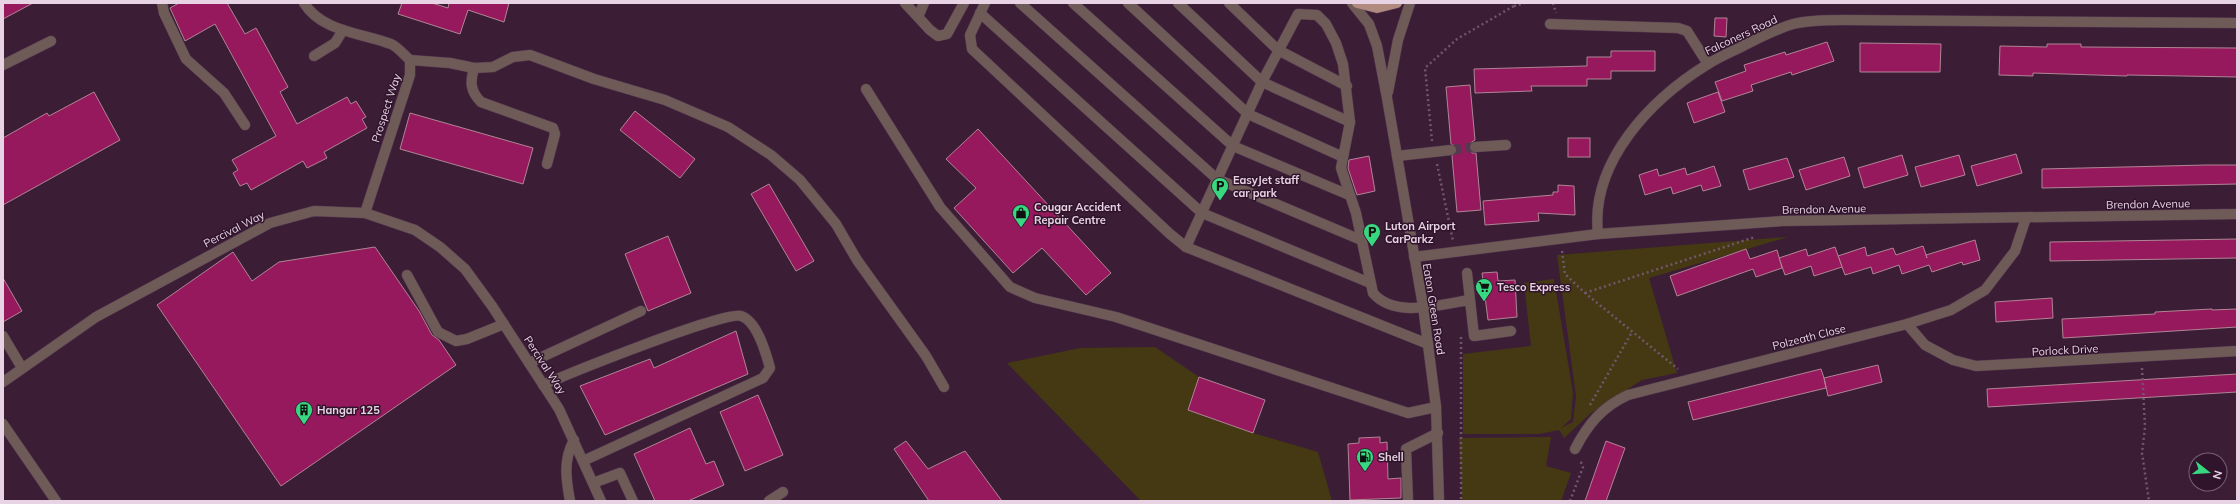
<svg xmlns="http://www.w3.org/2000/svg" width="2240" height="504" viewBox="0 0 2240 504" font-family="Mulish,sans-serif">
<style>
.green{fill:#443913}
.building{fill:#97195d;stroke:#b08495}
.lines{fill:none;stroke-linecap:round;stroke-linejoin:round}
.minor-tunnel{stroke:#553950;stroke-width:10;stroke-dasharray:10 5;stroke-linecap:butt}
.minor-casing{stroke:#573b52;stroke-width:11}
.major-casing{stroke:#573b52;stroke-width:11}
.path{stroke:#71576d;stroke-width:2.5;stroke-dasharray:2 3;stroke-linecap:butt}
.minor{stroke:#6e5a56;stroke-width:10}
.major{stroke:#b18a80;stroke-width:10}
.labels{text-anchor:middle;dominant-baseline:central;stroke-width:3;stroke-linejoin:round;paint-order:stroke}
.street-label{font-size:11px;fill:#e7d3e3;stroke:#30142c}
.poi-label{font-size:11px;font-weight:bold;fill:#e7d3e3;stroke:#30142c;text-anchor:start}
</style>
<rect width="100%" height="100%" fill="#3b1e36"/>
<g class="green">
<polygon points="1788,237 1649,278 1677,373 1642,380 1591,413 1564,438 1559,430 1539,434 1463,434 1463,354 1531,346 1524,283 1554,279 1573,393 1571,419 1561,428 1573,422 1576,396 1557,255"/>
<polygon points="1155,347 1199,377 1188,410 1253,433 1318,452 1332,501 1141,501 1007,363 1080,348"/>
<polygon points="1551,437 1546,466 1571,473 1561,501 1462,501 1459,438"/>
</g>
<g class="building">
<polygon points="3,3 33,3 3,19"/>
<polygon points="179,3 227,3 245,34 256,28 288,87 280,92 297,124 347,97 351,104 356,101 366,117 362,119 367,128 324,152 327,158 307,168 303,161 251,190 247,183 240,186 233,173 238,170 232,160 276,136 215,24 185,41 170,8"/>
<polygon points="402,3 432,3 448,8 449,3 509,3 504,22 468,10 460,34 398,14"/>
<polygon points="1715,18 1727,18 1726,37 1714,36"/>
<polygon points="1827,42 1834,61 1792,75 1791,72 1751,85 1753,91 1722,101 1715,82 1746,71 1744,65 1785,52 1786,55"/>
<polygon points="1860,43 1941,44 1940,72 1860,72"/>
<polygon points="2047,44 2081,44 2081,47 2237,48 2237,77 2127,75 2127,76 2033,73 2033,76 1999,75 2000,46 2047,47"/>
<polygon points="1611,51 1655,51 1655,71 1611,71 1611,79 1587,79 1587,86 1531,86 1532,91 1475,93 1474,69 1587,66 1587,57 1611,57"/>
<polygon points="1470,85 1475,140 1469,144 1469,148 1472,153 1476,153 1481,210 1457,212 1452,156 1457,150 1456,146 1451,144 1446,87"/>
<polygon points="94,92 120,140 3,205 3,138 47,113 49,116"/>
<polygon points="1718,92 1725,112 1694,123 1687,103"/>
<polygon points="635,111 695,159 680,178 620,130"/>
<polygon points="410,113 533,148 523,184 400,149"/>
<polygon points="978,129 1111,273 1086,295 1042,248 1013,273 954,208 976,188 946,159"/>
<rect x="1568" y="138" width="22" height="19"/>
<polygon points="2016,154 2022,173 1977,186 1971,166"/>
<polygon points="1902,155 1908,175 1864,188 1858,168"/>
<polygon points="1959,155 1965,175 1921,187 1915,167"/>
<polygon points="1369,156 1375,191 1357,195 1348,168 1349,160"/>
<polygon points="1844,157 1850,176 1806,190 1799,170"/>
<polygon points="1787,158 1794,177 1749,190 1743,170"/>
<polygon points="2206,165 2237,165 2237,184 2042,188 2042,169"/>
<polygon points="1714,166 1721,186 1703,191 1701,185 1673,194 1671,187 1645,195 1639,175 1657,169 1659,176 1685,168 1687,175"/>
<polygon points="769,184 814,261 796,271 751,194"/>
<polygon points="1558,185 1574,186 1575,215 1538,213 1539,221 1485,225 1483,201 1553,195 1553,192 1558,192"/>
<polygon points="668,236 691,293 648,311 625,254"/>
<polygon points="2237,239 2237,258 2050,261 2050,242"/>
<polygon points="1975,240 1980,260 1963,265 1962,262 1932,272 1929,265 1902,274 1899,265 1873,274 1871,267 1845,275 1838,256 1865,247 1867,256 1893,248 1896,255 1923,246 1927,258 1926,255"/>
<polygon points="375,247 419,311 432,335 439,340 456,365 281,486 157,305 233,252 252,281 279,262"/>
<polygon points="1835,247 1842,267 1814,276 1811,266 1785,275 1779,258 1806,249 1808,256"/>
<polygon points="1746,249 1750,259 1777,250 1782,268 1756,277 1753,269 1677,296 1670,276"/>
<polygon points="1497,272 1498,281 1515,280 1517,317 1488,320 1482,273"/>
<polygon points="3,278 22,311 3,322"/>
<polygon points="2052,298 2053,318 1996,322 1995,302"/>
<polygon points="2212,309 2212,310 2237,309 2237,327 2063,338 2062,319 2155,314 2155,312"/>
<polygon points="736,331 748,374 605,435 580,386 650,359 654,368"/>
<polygon points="1878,365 1882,382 1828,396 1824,378 1826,388 1693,420 1688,402 1821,369 1824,378"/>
<polygon points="2237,374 2237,392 1988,407 1987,389"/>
<polygon points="1199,377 1265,400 1253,433 1188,410"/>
<polygon points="758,395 783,455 745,471 720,412"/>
<polygon points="690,428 706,464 714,461 724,485 688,501 655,501 634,454"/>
<polygon points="1380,437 1380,443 1387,442 1388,479 1401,478 1401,498 1350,500 1348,444 1359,443 1359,438"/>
<polygon points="906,441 928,469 965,451 1002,501 929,501 894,449"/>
<polygon points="1606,441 1625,448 1606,501 1585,501"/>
</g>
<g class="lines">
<polyline class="minor-tunnel" points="1451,150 1475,147"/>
<defs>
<g id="minor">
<polyline points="162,3 164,13 186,59 224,93 245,125"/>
<path d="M304,3C322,32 362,33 391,44C398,47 404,55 410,60V75L365,213"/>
<polyline points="905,3 930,30 938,36 947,34 964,3"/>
<polyline points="985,3 970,35 972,49 1170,234 1186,247 1428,344"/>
<polyline points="1020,3 1217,179 1361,240"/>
<polyline points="1073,3 1233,146 1349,195"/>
<polyline points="1128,3 1248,114 1343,157"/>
<polyline points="1178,3 1262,82 1350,122"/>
<polyline points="1229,3 1278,50 1347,86"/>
<polyline points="1352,3 1369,24 1377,46 1387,98 1423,306 1436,407 1439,501"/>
<polyline points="980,13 1202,213 1370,283"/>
<polyline points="918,17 924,3"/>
<polyline points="1550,24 1678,28 1687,31 1708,64"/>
<polyline points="314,56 335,43 343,30"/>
<polyline points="410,60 450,63 474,68 493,67 513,57 530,55 594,79 665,100 728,127 771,155 800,180 836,224 857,260 926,356 944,387"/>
<polyline points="3,65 51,41"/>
<path d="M474,68C470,82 470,91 481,102L553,128L555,134L547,164"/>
<polyline points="866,89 940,207 1010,287 1035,298 1116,317 1408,413 1436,407"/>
<polyline points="1388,92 1398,40 1410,3"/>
<polyline points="1475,147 1506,145"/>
<polyline points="1397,156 1451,150"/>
<path d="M1598,234C1590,162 1651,99 1708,64C1719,57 1731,52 1743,46C1759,38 1776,29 1793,24C1809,20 1828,20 1844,20L2237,23"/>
<path d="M1186,247L1262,82L1298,14L1317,15L1326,24L1336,43L1343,64L1350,122L1341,168L1356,213L1373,293C1395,319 1441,304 1470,300L1474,336L1511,331"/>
<polyline points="1414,257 1598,234 1782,221 2237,214"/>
<polyline points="1467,273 1470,300"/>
<polyline points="407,275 438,332 456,341 467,339 504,324"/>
<polyline points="1907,324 1925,345 1953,360 1976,366 2237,351"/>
<polyline points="3,336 22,368"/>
<polyline points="529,363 641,311"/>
<polyline points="3,382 96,317 270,223 314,211 365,213 415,230 440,247 465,269 492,306 559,409 601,501"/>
<path d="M543,385C568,374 726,310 741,316C757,321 766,353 770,368L763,378L583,461"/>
<polyline points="3,424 56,501"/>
<path d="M1575,449C1588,424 1602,407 1628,395L1907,324L1951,310L1985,290L2015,251L2026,218"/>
<polyline points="593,483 620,473 633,501"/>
<path d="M570,501C566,479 563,460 574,440"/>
<polyline points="769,501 783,492"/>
<polyline points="1408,501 1406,449 1438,433"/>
</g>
<polyline id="major" points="1357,3 1377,8 1397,3"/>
</defs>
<use href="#minor" class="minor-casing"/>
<use href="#major" class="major-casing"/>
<g class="path">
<polyline points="1553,3 1556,13"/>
<polyline points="1514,6 1525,3"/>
<polyline points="1432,141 1425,68 1457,39 1514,6 1514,3"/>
<polyline points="1437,164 1453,241"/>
<polyline points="1562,251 1565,274 1585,293 1678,369"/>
<polyline points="1585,293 1755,237"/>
<polyline points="1461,337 1461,501"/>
<polyline points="2142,368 2145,427 2142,453 2149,501"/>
<polyline points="1590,405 1632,332"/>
<polyline points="1570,501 1583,467 1580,460"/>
</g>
<use href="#minor" class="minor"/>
<use href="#major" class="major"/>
</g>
<defs>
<symbol id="parking-pin" viewBox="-11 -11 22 30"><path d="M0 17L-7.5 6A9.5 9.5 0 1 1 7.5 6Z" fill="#38d880" stroke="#30142c"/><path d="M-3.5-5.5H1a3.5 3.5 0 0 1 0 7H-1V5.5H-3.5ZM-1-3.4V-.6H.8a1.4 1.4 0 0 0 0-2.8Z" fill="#111"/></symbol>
<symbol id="shop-pin" viewBox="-11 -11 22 30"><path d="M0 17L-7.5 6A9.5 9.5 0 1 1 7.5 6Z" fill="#38d880" stroke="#30142c"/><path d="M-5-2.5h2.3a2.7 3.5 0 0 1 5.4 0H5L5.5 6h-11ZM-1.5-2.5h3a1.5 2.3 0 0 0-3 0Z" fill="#111"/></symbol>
<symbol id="supermarket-pin" viewBox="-11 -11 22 30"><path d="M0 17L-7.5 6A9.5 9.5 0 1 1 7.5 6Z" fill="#38d880" stroke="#30142c"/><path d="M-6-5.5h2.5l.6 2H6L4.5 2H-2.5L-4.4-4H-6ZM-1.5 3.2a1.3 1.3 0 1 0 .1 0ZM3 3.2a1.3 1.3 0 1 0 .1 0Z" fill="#111"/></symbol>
<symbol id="building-pin" viewBox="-11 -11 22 30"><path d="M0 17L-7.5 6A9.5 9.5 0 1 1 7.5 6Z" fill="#38d880" stroke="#30142c"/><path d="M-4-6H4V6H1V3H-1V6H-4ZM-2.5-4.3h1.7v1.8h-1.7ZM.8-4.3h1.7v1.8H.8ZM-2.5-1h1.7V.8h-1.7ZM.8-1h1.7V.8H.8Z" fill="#111"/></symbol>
<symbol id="fuel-pin" viewBox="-11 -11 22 30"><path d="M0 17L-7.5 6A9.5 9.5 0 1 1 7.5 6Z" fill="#38d880" stroke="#30142c"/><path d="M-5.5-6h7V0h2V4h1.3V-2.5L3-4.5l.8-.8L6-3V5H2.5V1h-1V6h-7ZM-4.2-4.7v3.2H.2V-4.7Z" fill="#111"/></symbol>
</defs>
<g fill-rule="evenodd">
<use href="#parking-pin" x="1210" y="176" width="20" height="27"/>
<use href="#shop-pin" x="1011" y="203" width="20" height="27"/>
<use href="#parking-pin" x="1362" y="222" width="20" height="27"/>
<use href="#supermarket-pin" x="1474" y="277" width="20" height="27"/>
<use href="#building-pin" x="294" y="400" width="20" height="27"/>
<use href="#fuel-pin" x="1355" y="447" width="20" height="27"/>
</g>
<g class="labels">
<g class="street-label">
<text transform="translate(1741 35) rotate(-25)">Falconers Road</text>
<text transform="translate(386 108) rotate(-72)">Prospect Way</text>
<text transform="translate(2148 204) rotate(-1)">Brendon Avenue</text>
<text transform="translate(1824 209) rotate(-1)">Brendon Avenue</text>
<text transform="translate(234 229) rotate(-27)">Percival Way</text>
<text transform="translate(1434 309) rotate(81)">Eaton Green Road</text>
<text transform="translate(1809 337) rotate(-14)">Polzeath Close</text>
<text transform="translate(2065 350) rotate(-3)">Porlock Drive</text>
<text transform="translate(545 365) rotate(57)">Percival Way</text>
</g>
<g class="poi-label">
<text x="1233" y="180">EasyJet staff<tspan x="1233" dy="13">car park</tspan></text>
<text x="1034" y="207">Cougar Accident<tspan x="1034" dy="13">Repair Centre</tspan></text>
<text x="1385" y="226">Luton Airport<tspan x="1385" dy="13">CarParkz</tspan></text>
<text x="1497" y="287">Tesco Express</text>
<text x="317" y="410">Hangar 125</text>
<text x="1378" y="457">Shell</text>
</g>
</g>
<rect width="2240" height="504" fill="none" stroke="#e7d3e3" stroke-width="8"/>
<g transform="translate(2208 472) rotate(107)"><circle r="19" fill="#30142c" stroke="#796075"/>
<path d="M0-3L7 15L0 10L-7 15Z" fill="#38d880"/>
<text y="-6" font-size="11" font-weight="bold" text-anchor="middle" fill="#e7d3e3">N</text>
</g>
</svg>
